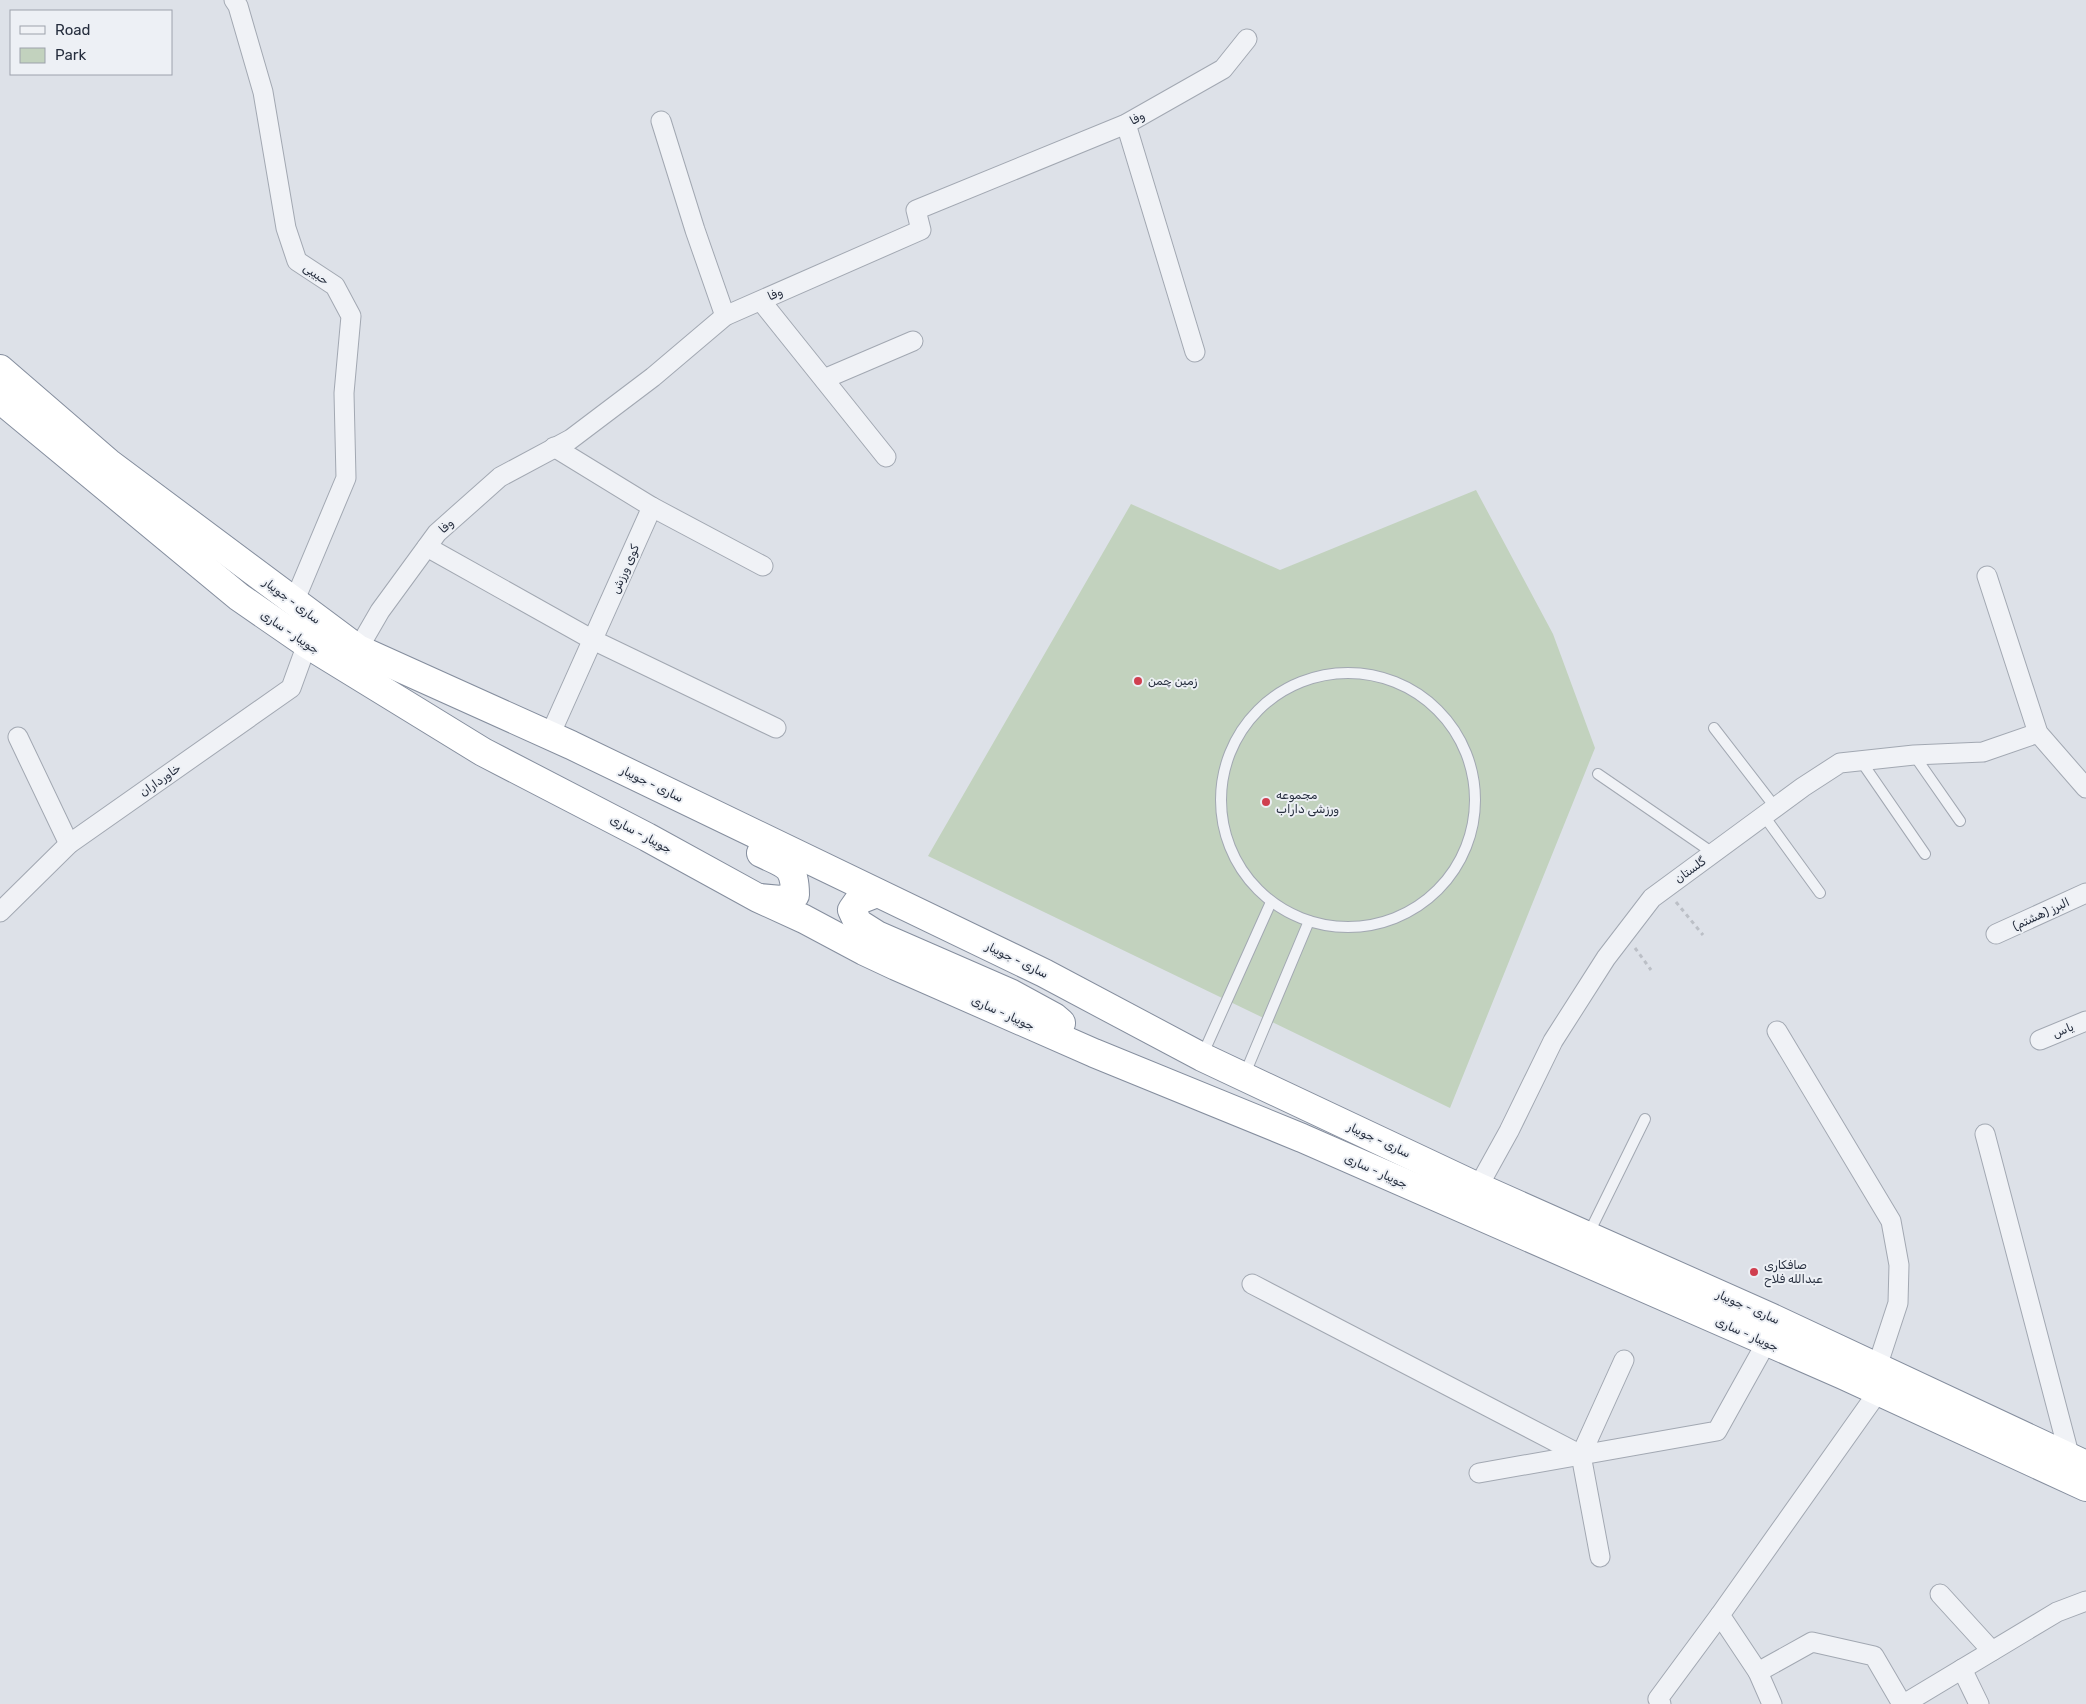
<svg xmlns="http://www.w3.org/2000/svg" width="2086" height="1704" viewBox="0 0 2086 1704" font-family="Rubik,Vazirmatn,sans-serif">
<style>
.green{fill:#c2d2be}
.lines{fill:none;stroke-linecap:round;stroke-linejoin:round}
.service-casing{stroke:#a2a8b2;stroke-width:12}
.minor-casing{stroke:#a2a8b2;stroke-width:21}
.trunk-casing{stroke:#858e9e;stroke-width:30}
.path{stroke:#bbbfc6;stroke-width:3;stroke-dasharray:4 4;stroke-linecap:butt}
.service{stroke:#f0f2f6;stroke-width:10}
.minor{stroke:#f0f2f6;stroke-width:19}
.trunk{stroke:#fff;stroke-width:28}
.poi-dot{fill:#d03f4f;stroke:#edf0f5;stroke-width:2}
.labels{text-anchor:middle;dominant-baseline:central;stroke-width:4;stroke-linejoin:round;paint-order:stroke}
.street-label{font-size:12px;fill:#262e3e;stroke:#edf0f5}
.poi-label{font-size:12px;fill:#262e3e;stroke:#edf0f5;text-anchor:start}
</style>
<rect width="100%" height="100%" fill="#dde1e8"/>
<polygon class="green" points="1476,490 1553,634 1595,748 1450,1108 928,856 1131,504 1280,570"/>
<g class="lines">
<defs>
<g id="service">
<circle cx="1348" cy="800" r="127"/>
<polyline points="1714,728 1775,807"/>
<polyline points="1914,755 1960,821"/>
<polyline points="1861,761 1925,854"/>
<polyline points="1598,774 1713,853"/>
<polyline points="1764,816 1820,893"/>
<polyline points="1202,1056 1271,902"/>
<polyline points="1244,1076 1309,921"/>
<polyline points="1588,1235 1645,1119"/>
</g>
<g id="minor">
<polyline points="234,0 238,6 263,92 286,228 297,261 335,286 351,316 344,393 346,478 294,602"/>
<polyline points="661,121 695,230 725,316"/>
<polyline points="1126,124 1195,352"/>
<polyline points="761,301 886,457"/>
<polyline points="824,379 913,341"/>
<polyline points="652,507 763,566"/>
<polyline points="427,547 593,640 776,728"/>
<polyline points="1987,576 2038,733 2086,788"/>
<polyline points="358,649 380,611 437,533 500,477 571,439 653,377 725,316 921,230 916,210 1126,124 1223,69 1247,39"/>
<polyline points="550,735 652,507 554,447"/>
<polyline points="18,737 69,844"/>
<polyline points="0,912 69,844 291,688 307,644"/>
<polyline points="1996,934 2086,893"/>
<polyline points="1777,1031 1891,1221 1899,1265 1898,1303 1877,1367"/>
<polyline points="2040,1040 2086,1021"/>
<polyline points="1985,1134 2070,1458"/>
<polyline points="1478,1187 1509,1131 1553,1041 1606,958 1652,898 1803,787 1840,763 1914,755 1983,752 2038,733"/>
<polyline points="1252,1284 1581,1455"/>
<polyline points="1878,1392 1720,1615 1758,1672 1812,1642 1874,1656 1902,1704"/>
<polyline points="1479,1473 1717,1431 1766,1343"/>
<polyline points="1600,1557 1581,1455 1624,1360"/>
<polyline points="1940,1594 1992,1651"/>
<polyline points="1962,1669 1979,1704"/>
<polyline points="1758,1672 1772,1704"/>
<polyline points="1661,1704 1658,1699 1720,1615"/>
<polyline points="1904,1704 2057,1612 2086,1601"/>
</g>
<g id="trunk">
<polyline points="0,369 110,464 358,649 571,745 1044,973 1202,1057 1478,1187 1770,1317 2086,1465"/>
<polyline points="0,399 239,597 307,644 483,752 647,837 758,898 804,919 864,951 896,966 1094,1053 1302,1138 1843,1375 2086,1487"/>
<polyline points="877,893 859,900 852,910 858,923 877,935 1010,993 1054,1017 1061,1023"/>
<path d="M760,898L781,900L795,895C795,864 786,865 761,853"/>
</g>
</defs>
<use href="#service" class="service-casing"/>
<use href="#minor" class="minor-casing"/>
<use href="#trunk" class="trunk-casing"/>
<g class="path">
<polyline points="1676,902 1703,935"/>
<polyline points="1635,948 1651,970"/>
</g>
<use href="#service" class="service"/>
<use href="#minor" class="minor"/>
<use href="#trunk" class="trunk"/>
</g>
<g class="poi-dot">
<circle cx="1138" cy="681" r="5"/>
<circle cx="1266" cy="802" r="5"/>
<circle cx="1754" cy="1272" r="5"/>
</g>
<g class="labels">
<g class="street-label">
<text transform="translate(1137 118) rotate(-29)">وفا</text>
<text transform="translate(316 274) rotate(34)">حبیبی</text>
<text transform="translate(775 294) rotate(-24)">وفا</text>
<text transform="translate(446 526) rotate(-43)">وفا</text>
<text transform="translate(625 569) rotate(-66)">کوی ورزش</text>
<text transform="translate(292 601) rotate(37)">ساری - جویبار</text>
<text transform="translate(290 632) rotate(34)">جویبار - ساری</text>
<text transform="translate(160 780) rotate(-35)">خاورداران</text>
<text transform="translate(652 784) rotate(26)">ساری - جویبار</text>
<text transform="translate(641 834) rotate(28)">جویبار - ساری</text>
<text transform="translate(1690 870) rotate(-36)">گلستان</text>
<text transform="translate(2041 914) rotate(-25)">البرز (هشتم)</text>
<text transform="translate(1017 960) rotate(26)">ساری - جویبار</text>
<text transform="translate(1003 1013) rotate(24)">جویبار - ساری</text>
<text transform="translate(2063 1030) rotate(-22)">یاس</text>
<text transform="translate(1379 1140) rotate(25)">ساری - جویبار</text>
<text transform="translate(1376 1171) rotate(24)">جویبار - ساری</text>
<text transform="translate(1748 1307) rotate(24)">ساری - جویبار</text>
<text transform="translate(1747 1334) rotate(24)">جویبار - ساری</text>
</g>
<g class="poi-label">
<text x="1148" y="681">زمین چمن</text>
<text x="1276" y="795">مجموعه<tspan x="1276" dy="14">ورزشی داراب</tspan></text>
<text x="1764" y="1265">صافکاری<tspan x="1764" dy="14">عبدالله فلاح</tspan></text>
</g>
</g>
<rect x="10" y="10" width="162" height="65" fill="#edf0f5" stroke="#9da2ac"/>
<rect x="20" y="26" width="25" height="8" fill="#f0f2f6" stroke="#9da2ac"/>
<text x="55" y="35" font-size="15" fill="#262e3e">Road</text>
<rect x="20" y="48" width="25" height="15" fill="#c2d2be" stroke="#9da2ac"/>
<text x="55" y="60" font-size="15" fill="#262e3e">Park</text>
</svg>
